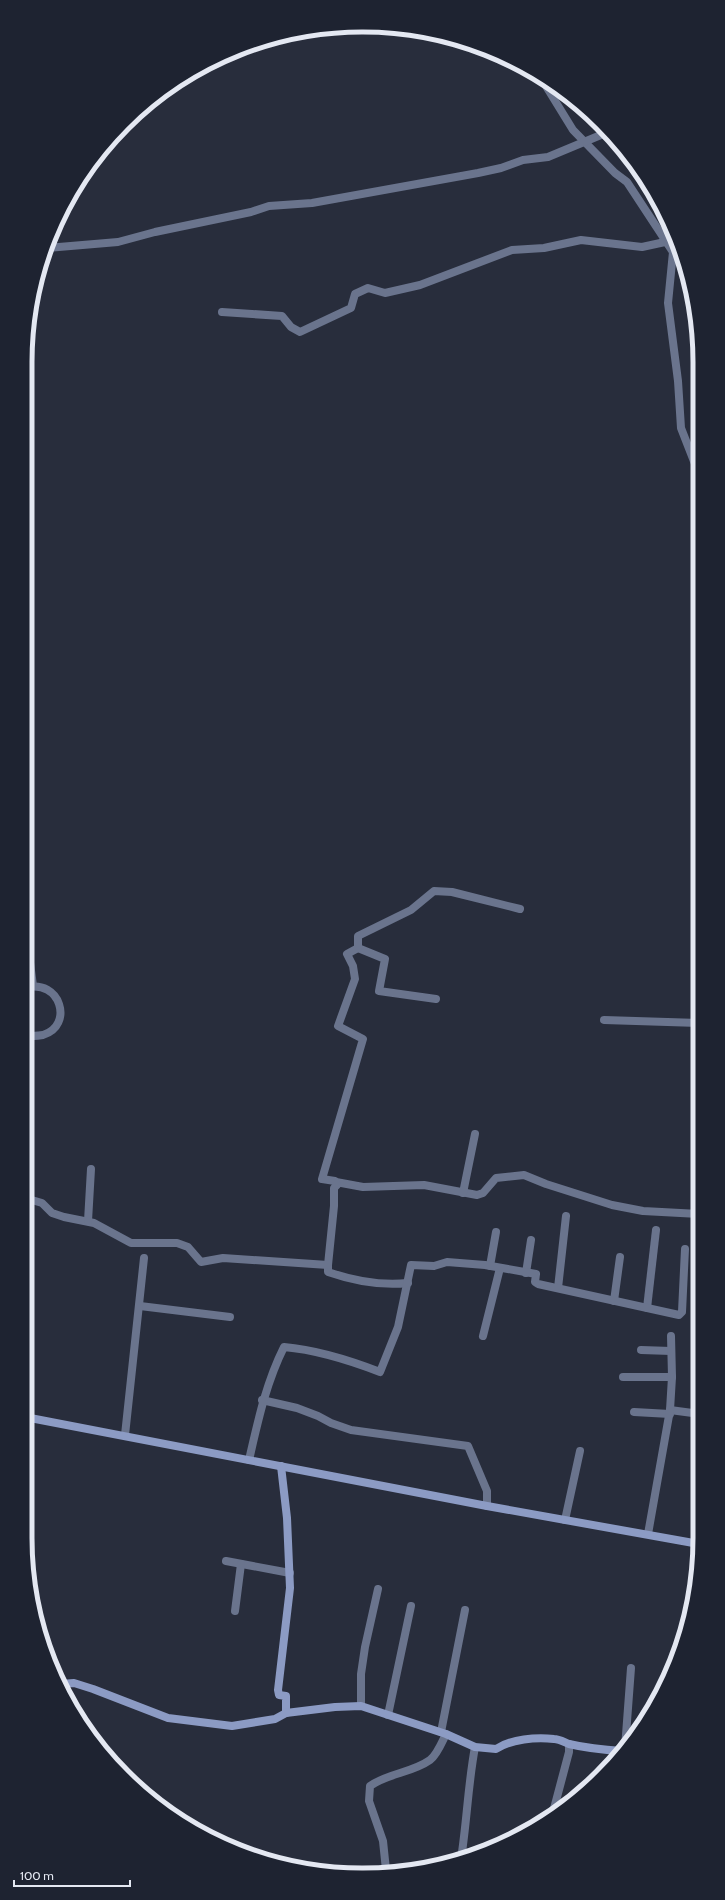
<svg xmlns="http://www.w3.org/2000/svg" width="725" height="1900" viewBox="0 0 725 1900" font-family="Cabin,sans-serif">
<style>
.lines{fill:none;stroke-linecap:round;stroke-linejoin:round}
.street{stroke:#6a748d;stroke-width:8}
.secondary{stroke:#8c9bc4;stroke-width:8}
.rim{fill:none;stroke:#e4e8f2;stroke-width:5}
</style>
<rect width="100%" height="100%" fill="#282d3c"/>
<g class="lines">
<g class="street">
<polyline points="541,78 573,130 615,173 627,182 673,252 668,303 678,381 681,428 697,469"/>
<polyline points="47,248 118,242 155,232 251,212 269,206 312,203 478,173 501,168 523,160 548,157 608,132"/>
<polyline points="222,312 282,316 291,327 300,332 351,308 355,294 368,288 385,293 420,285 512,250 544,248 581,240 642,247 665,242"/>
<polyline points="25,704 25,718"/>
<polyline points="25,923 33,986"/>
<polyline points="358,948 385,959 379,991 436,999"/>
<path d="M25,988C61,978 74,1026 43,1035C37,1036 31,1037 25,1034"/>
<polyline points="604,1020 699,1023"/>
<polyline points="336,1182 363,1187 424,1185 477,1195 483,1193 496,1178 524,1175 546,1184 612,1205 643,1211 699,1214"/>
<polyline points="463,1193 475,1134"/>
<path d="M25,1198L42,1203L52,1213L64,1217L94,1223L131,1243H177L188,1247L201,1262L223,1258L328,1265V1272C354,1281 380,1286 408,1283"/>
<polyline points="88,1221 91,1169"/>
<polyline points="328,1265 334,1206 334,1188 337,1185 335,1181 322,1179 363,1039 338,1026 355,979 353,966 347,954 358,948 358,936 411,910 434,891 452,892 520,909"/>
<polyline points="490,1266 496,1232"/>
<polyline points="526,1273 531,1240"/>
<polyline points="558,1288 566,1216"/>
<polyline points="614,1301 620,1257"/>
<polyline points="140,1306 230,1317"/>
<polyline points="647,1308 656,1230"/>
<polyline points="483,1336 500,1268"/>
<polyline points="641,1350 671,1351"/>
<polyline points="623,1377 672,1377"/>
<polyline points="262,1400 297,1408 318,1416 331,1423 351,1430 468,1446 487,1491 487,1506"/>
<polyline points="670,1410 700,1414"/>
<polyline points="634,1412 670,1414"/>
<polyline points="125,1435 144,1258"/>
<path d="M249,1460C258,1421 266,1383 284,1347C318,1350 349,1360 380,1372L398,1327L411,1265L434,1266L447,1262L485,1265L536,1274L535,1282L538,1284L679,1315L682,1312L685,1249"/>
<polyline points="565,1520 580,1451"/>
<polyline points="648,1534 670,1410 672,1377 671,1336"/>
<polyline points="226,1561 290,1573"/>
<polyline points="235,1611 241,1564"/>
<polyline points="361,1706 361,1674 365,1647 378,1589"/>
<polyline points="388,1715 411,1606"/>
<polyline points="441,1732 465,1610"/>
<polyline points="625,1748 631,1668"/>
<polyline points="552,1816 569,1752 569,1744"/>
<path d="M461,1859C467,1821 468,1784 475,1747"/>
<path d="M386,1870L383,1841L369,1801L370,1786C388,1773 412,1773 430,1760C437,1755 442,1742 446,1734"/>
</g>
<g class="secondary">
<polyline points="25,1417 487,1506 699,1544"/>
<polyline points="281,1466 287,1518 290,1588 278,1690 279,1695 286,1696 286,1713"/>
<path d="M60,1684L74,1683L93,1689L168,1718L232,1726L275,1719L286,1713L335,1707L361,1706L446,1734L475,1747L496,1749C511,1739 536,1737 554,1739C559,1739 564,1742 569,1744C586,1748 604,1750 622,1751"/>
</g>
</g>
<path d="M0 0H725V1900H0ZM362 32H363A330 330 0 0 1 693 362V1538A330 330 0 0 1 363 1868H362A330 330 0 0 1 32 1538V362A330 330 0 0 1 362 32Z" fill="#1e2331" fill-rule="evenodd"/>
<path class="rim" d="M362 32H363A330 330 0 0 1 693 362V1538A330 330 0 0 1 363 1868H362A330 330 0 0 1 32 1538V362A330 330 0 0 1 362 32Z"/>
<path d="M14 1880v6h116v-6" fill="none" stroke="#e4e8f2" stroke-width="2"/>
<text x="20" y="1880" font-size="12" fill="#e4e8f2" stroke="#1e2331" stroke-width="3" paint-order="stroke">100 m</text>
</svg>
